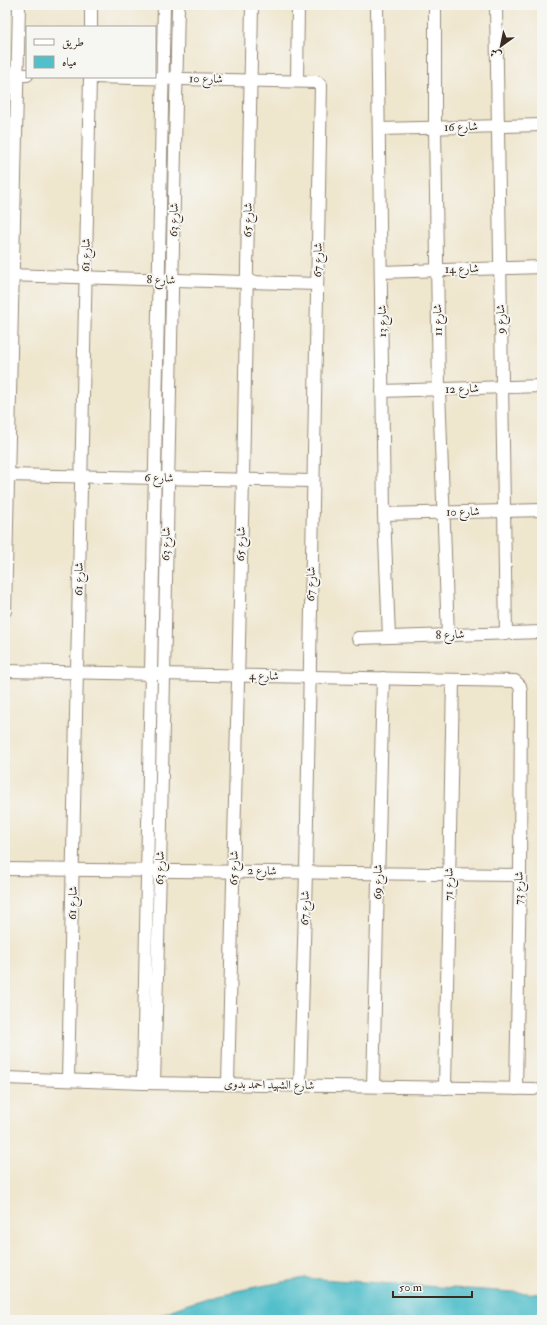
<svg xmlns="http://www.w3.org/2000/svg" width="547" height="1325" viewBox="0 0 547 1325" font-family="'IM FELL Double Pica',Amiri,serif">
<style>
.water{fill:#52bfcb;stroke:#467474}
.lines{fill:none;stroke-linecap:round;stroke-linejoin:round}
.street-casing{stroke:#958876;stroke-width:14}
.street{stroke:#fff;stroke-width:12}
.labels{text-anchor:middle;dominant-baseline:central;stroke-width:3.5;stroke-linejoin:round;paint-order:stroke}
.street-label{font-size:12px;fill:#3b2a1e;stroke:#f6f6f2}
</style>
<rect width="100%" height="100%" fill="#f6f6f2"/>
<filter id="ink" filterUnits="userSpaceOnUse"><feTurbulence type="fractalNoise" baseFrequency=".025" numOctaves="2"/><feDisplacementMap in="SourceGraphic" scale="8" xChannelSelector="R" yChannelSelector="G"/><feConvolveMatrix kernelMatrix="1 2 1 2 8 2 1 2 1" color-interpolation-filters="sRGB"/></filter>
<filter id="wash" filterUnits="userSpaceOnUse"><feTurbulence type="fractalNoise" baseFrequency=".012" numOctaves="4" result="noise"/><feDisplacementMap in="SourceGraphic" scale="16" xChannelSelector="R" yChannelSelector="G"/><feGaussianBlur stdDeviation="0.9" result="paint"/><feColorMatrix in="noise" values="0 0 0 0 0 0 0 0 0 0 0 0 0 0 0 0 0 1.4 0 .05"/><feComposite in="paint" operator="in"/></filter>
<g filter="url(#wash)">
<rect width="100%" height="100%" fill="#efe6ce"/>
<path class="water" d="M305,1278L542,1294V1320H150C199,1295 252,1288 305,1278Z"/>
</g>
<g filter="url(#ink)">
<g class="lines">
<defs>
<g id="street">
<polyline points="377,5 384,514 389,637"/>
<polyline points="435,5 435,128 439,389 448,636"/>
<polyline points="496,5 506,634"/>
<polyline points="91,27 91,5"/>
<polyline points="5,75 27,75"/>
<polyline points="92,77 317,82 321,85 306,872 300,1085"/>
<polyline points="297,81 298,5"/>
<polyline points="379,129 542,125"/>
<polyline points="381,272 542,267"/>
<polyline points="6,275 317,284"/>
<polyline points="382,391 542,386"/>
<polyline points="5,475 312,481"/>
<polyline points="384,514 542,510"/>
<polyline points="5,611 19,5"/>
<polyline points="358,638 542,632"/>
<polyline points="5,671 515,681 520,686 521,692 520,875 516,1089"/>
<polyline points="5,869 520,875"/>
<polyline points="5,1078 143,1083 534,1089"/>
<polyline points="68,1080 90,77"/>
<polyline points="143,1083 164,5"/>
<polyline points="154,1083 160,870 178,5"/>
<polyline points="228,1084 243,480 252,5"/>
<polyline points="373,1086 383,678"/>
<polyline points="445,1088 453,680"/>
</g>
</defs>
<use href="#street" class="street-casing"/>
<use href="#street" class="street"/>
</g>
</g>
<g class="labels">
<g class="street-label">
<text transform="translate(206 79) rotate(1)">شارع 10</text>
<text transform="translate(461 127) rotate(-2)">شارع 16</text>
<text transform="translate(174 220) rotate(-89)">شارع 63</text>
<text transform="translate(248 220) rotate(-89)">شارع 65</text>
<text transform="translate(86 255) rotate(-89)">شارع 61</text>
<text transform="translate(318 260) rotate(-89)">شارع 67</text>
<text transform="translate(462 269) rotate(-2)">شارع 14</text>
<text transform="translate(161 280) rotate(1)">شارع 8</text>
<text transform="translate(501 319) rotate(-91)">شارع 9</text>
<text transform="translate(438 320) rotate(-91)">شارع 11</text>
<text transform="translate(382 321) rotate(-90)">شارع 13</text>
<text transform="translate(462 389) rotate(-2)">شارع 12</text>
<text transform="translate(159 478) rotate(1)">شارع 6</text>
<text transform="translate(463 512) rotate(-1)">شارع 10</text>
<text transform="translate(166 544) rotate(-89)">شارع 63</text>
<text transform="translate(241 544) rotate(-88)">شارع 65</text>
<text transform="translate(79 579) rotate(-89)">شارع 61</text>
<text transform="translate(311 584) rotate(-89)">شارع 67</text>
<text transform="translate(450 635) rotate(-2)">شارع 8</text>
<text transform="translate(264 676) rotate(1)">شارع 4</text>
<text transform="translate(160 868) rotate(-89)">شارع 63</text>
<text transform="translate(234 868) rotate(-89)">شارع 65</text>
<text transform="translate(262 871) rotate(1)">شارع 2</text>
<text transform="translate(378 882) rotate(-89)">شارع 69</text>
<text transform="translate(449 884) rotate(-89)">شارع 71</text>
<text transform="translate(519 888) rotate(-89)">شارع 73</text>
<text transform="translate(73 903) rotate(-88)">شارع 61</text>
<text transform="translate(305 908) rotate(-89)">شارع 67</text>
<text transform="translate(269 1085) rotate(1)">شارع الشهيد احمد بدوى</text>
</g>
</g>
<rect width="547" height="1325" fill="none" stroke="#f6f6f2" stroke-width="20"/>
<rect x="26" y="26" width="130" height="52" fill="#f6f6f2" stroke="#aba49d"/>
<rect x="34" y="39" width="20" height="6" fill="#ffffff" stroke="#aba49d"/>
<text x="62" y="46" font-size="12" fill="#3b2a1e">طريق</text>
<rect x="34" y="56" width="20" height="12" fill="#52bfcb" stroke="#aba49d"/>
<text x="62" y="66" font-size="12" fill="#3b2a1e">مياه</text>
<g transform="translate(501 46) rotate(213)" stroke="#f6f6f2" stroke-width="3" paint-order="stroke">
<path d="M0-3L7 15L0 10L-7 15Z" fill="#3b2a1e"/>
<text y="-6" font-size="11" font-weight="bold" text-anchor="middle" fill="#3b2a1e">ش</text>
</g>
<path d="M393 1291v6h79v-6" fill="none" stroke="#3b2a1e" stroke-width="2"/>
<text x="399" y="1291" font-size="12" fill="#3b2a1e" stroke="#f6f6f2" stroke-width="3" paint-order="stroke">50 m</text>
</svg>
